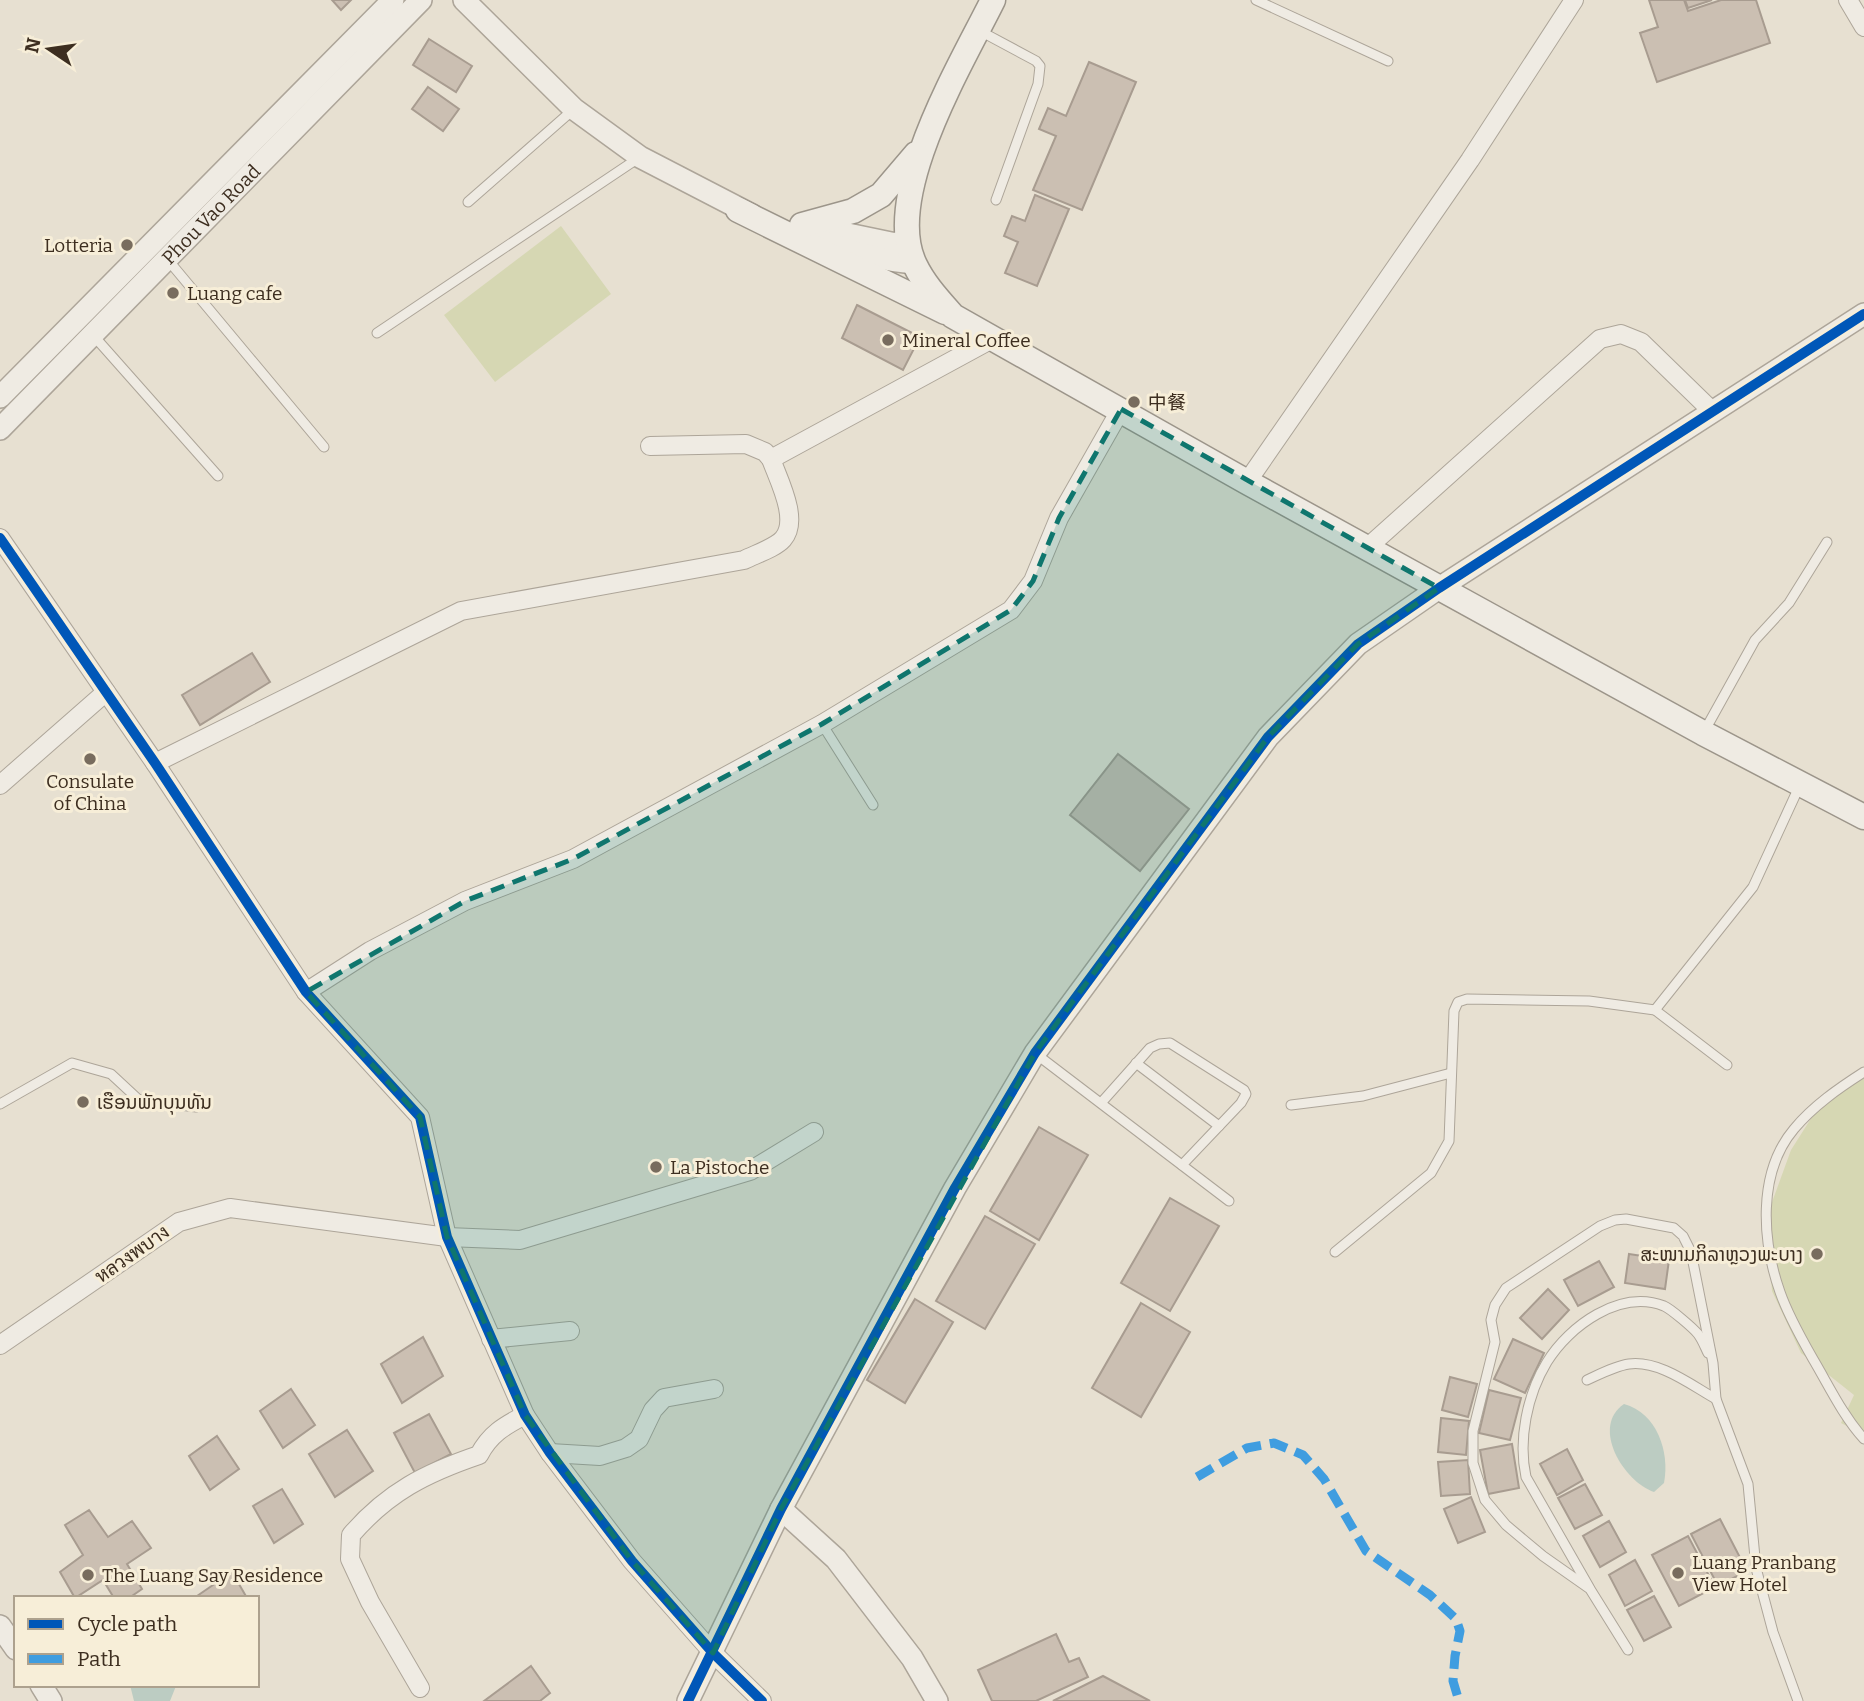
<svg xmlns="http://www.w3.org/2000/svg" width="1864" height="1701" viewBox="0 0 1864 1701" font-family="Bitter,'Noto Sans SC','Noto Sans Lao',Sarabun,serif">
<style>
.green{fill:#d6d7b3}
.water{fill:#bcccc2}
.building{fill:#cbbfb2;stroke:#a89c90;stroke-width:2}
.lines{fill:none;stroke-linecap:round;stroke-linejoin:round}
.service-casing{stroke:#ada599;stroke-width:11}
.minor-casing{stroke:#ada599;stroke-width:20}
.tertiary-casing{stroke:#ada599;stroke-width:24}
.secondary-casing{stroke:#9c958a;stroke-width:27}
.service{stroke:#efebe3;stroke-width:9}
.minor{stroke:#efebe3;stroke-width:18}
.tertiary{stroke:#efebe3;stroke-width:21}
.secondary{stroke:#efebe3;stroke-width:24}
.quiet{stroke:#3f9de0;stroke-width:9;stroke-dasharray:18 9;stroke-linecap:butt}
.cycleway-casing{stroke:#f7eed8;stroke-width:15}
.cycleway{stroke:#0057b8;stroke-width:10}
.marked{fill:#0f766e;fill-opacity:0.2;stroke:#0f766e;stroke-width:5;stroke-dasharray:14 9;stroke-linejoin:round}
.poi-dot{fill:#786c5e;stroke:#f7eed8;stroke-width:2.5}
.labels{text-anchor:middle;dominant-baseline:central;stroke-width:6;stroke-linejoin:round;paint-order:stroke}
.street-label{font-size:19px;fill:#3d2e20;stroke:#f7eed8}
.poi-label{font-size:19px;fill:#3d2e20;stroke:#f7eed8;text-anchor:start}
</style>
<rect width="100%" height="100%" fill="#e7e0d1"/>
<g class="green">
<polygon points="561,226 611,294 495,382 444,315"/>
<polygon points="1864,1073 1864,1435 1841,1423 1854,1395 1801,1353 1772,1291 1767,1216 1791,1150 1817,1109"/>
</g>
<g class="water">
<path d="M1624,1404C1657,1413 1670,1452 1664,1483L1654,1492C1624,1482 1590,1427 1624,1404Z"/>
<polygon points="130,1685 176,1685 176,1686 170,1701 134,1701"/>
</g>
<g class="building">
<polygon points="332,0 351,0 341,10"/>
<polygon points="1649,0 1684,0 1688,11 1721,0 1756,0 1770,43 1657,82 1640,33 1658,27"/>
<polygon points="1685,0 1712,0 1688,8"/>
<polygon points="429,39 472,66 456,92 413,65"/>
<polygon points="1089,62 1136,82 1082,210 1033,190 1056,136 1039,129 1048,108 1066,116"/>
<polygon points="428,87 459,109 443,131 412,109"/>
<polygon points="1035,195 1069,209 1037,286 1005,273 1018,242 1004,236 1012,216 1025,221"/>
<polygon points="857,305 920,337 903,370 842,338"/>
<polygon points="252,653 270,682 200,725 182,695"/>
<polygon points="1118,754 1189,809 1140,871 1070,815"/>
<polygon points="1039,1127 1088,1155 1039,1240 990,1211"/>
<polygon points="1170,1198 1219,1226 1170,1311 1121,1283"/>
<polygon points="985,1216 1035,1244 985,1329 936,1301"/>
<polygon points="1629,1254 1669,1260 1665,1289 1625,1283"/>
<polygon points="1599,1261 1614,1287 1578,1306 1564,1280"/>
<polygon points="1548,1289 1569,1310 1542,1339 1520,1318"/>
<polygon points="915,1299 953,1322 905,1403 867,1380"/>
<polygon points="1141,1303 1190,1332 1141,1417 1092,1388"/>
<polygon points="423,1337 443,1376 402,1403 381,1364"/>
<polygon points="1513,1339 1544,1353 1525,1393 1494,1379"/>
<polygon points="1450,1377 1477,1384 1468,1417 1442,1410"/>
<polygon points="291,1389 315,1425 283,1448 260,1411"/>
<polygon points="1489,1390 1521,1398 1510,1440 1479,1433"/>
<polygon points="429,1414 451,1454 415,1473 394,1433"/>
<polygon points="1441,1418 1469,1421 1466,1455 1438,1452"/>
<polygon points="347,1430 373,1471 335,1497 309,1454"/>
<polygon points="217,1436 239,1469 210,1490 189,1456"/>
<polygon points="1512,1444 1519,1488 1488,1494 1480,1450"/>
<polygon points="1567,1449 1583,1480 1557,1495 1540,1464"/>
<polygon points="1468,1460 1470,1494 1441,1496 1438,1462"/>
<polygon points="1585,1484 1602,1515 1575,1529 1558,1498"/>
<polygon points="282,1489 303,1524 274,1543 253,1506"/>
<polygon points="1471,1497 1485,1532 1458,1543 1444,1509"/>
<polygon points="89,1510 108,1537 132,1521 151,1548 127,1564 142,1589 129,1598 114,1598 103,1580 75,1598 60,1572 83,1555 65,1525"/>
<polygon points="1720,1519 1747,1571 1718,1586 1691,1534"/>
<polygon points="1609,1521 1626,1552 1600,1567 1583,1536"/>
<polygon points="1688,1536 1715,1587 1679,1606 1652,1555"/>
<polygon points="1635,1560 1652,1591 1625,1606 1609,1575"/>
<polygon points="232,1572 247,1598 198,1598 197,1596"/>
<polygon points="1654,1596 1671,1627 1644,1641 1627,1610"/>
<polygon points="1056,1634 1069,1662 1079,1658 1088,1677 1036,1701 992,1701 978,1670"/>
<polygon points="531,1666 550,1693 540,1701 484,1701"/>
<polygon points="1103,1676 1150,1701 1053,1701"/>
</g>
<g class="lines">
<defs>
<g id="service">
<polyline points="1256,0 1388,61"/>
<polyline points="980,31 1036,61 1040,66 1038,84 996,200"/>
<polyline points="468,202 574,109"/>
<polyline points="168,260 324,447"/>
<polyline points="377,333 640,157"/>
<polyline points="93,335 218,476"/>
<polyline points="822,724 873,805"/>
<polyline points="1705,730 1755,640 1789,603 1827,542"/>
<polyline points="1655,1010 1727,1065"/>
<polyline points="1036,1054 1229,1201"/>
<polyline points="1136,1063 1219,1126"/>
<path d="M1864,1072C1839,1088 1813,1106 1794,1129C1757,1173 1762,1241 1780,1292C1788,1315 1801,1338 1813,1359C1829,1386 1843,1416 1864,1439"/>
<polyline points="1101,1103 1150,1048 1159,1044 1170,1043 1244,1090 1246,1094 1241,1103 1182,1165"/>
<polyline points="0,1104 72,1063 111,1074 139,1100 196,1107"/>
<polyline points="1291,1105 1363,1096 1451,1073"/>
<polyline points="1335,1252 1431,1173 1449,1141 1454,1011 1458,1002 1467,999 1589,1001 1655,1010 1753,887 1799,787"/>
<path d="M1587,1380C1600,1374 1615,1366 1629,1364C1659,1360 1691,1385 1716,1399"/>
<path d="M1589,1587L1526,1477C1518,1440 1527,1395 1547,1362C1569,1326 1620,1289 1664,1306C1671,1309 1693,1328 1698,1334C1702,1339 1705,1347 1708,1353"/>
<polyline points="1628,1650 1590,1589 1543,1556 1506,1525 1485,1500 1473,1463 1473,1431 1495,1342 1491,1320 1495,1305 1506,1288 1600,1226 1615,1220 1626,1219 1674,1228 1683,1236 1691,1252 1713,1363 1716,1399 1748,1484 1756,1568 1773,1632 1798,1701"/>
</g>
<g id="minor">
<polyline points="1848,0 1864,27"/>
<polyline points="650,446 746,444 765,452 771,459 992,339"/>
<polyline points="1247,482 1470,160 1574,0"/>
<polyline points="0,538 155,763 306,992 420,1117 447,1237 525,1415 550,1453 632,1561 713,1653 762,1701"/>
<polyline points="1367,548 1600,339 1621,334 1641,342 1713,412"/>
<path d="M155,763L461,611L744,560C756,554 775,548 783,539C800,520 778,479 771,459"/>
<polyline points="0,785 106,692"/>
<polyline points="306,992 370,951 465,901 573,859 822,724 1011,610 1033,581 1059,518 1121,409"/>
<polyline points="491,1339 570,1331"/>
<polyline points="0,1345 179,1222 230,1208 447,1237 520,1240 750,1171 814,1132"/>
<polyline points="550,1453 600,1456 626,1448 639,1439 653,1410 664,1398 714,1389"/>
<path d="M420,1688L370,1602L350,1559L351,1535C388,1492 426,1473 479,1455C490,1434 504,1426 525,1415"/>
</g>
<g id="tertiary">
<polyline points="464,0 574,109 640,157 752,215"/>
<polyline points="819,228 891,243 909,244"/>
<path d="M821,241C852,252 881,260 913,263"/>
<polyline points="0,397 393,0"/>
<path id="s1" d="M0,429L421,0"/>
<polyline points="781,1509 836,1559 912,1658 937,1701"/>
<polyline points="0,1626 16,1649"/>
<polyline points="41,1685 51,1701"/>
<polyline points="688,1701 781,1509 955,1188 1035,1053 1268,737 1358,644 1439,588 1864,314"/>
</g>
<g id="secondary">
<path d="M993,0C962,63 881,196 915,265C924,284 939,300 953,316L1247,482L1703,733L1864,817"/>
<polyline points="738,210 945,312"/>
<polyline points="802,225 853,211 881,195 916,154"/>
</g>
</defs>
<use href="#service" class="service-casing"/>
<use href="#minor" class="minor-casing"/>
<use href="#tertiary" class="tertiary-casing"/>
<use href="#secondary" class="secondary-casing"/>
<use href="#service" class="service"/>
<use href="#minor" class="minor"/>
<use href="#tertiary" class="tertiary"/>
<use href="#secondary" class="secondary"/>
<polyline class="quiet" points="1197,1477 1247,1448 1274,1443 1303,1455 1324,1479 1366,1551 1430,1595 1456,1619 1460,1631 1455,1656 1453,1681 1459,1701"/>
<defs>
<g id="cycleway">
<polyline points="0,538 155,763 306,992 420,1117 447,1237 525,1415 550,1453 632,1561 713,1653 762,1701"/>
<polyline points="688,1701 781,1509 955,1188 1035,1053 1268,737 1358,644 1439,588 1864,314"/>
</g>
</defs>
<use href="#cycleway" class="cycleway-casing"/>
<use href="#cycleway" class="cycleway"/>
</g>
<path class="marked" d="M1121,409L1439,588L1358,644L1268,737L1035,1053L781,1509L713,1653L632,1561L525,1415L447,1237L420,1117L306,992L465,901L573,859L822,724L1011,610L1033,581L1059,518Z"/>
<g class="poi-dot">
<circle cx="127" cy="245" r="7"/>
<circle cx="173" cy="293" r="7"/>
<circle cx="888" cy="340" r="7"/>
<circle cx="1134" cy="402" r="7"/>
<circle cx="90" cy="759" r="7"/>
<circle cx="83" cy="1102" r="7"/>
<circle cx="656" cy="1167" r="7"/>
<circle cx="1817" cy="1254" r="7"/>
<circle cx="1678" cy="1573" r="7"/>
<circle cx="88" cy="1575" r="7"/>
</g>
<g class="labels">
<g class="street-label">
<text stroke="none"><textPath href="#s1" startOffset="301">Phou Vao Road</textPath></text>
<text transform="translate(132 1254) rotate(-35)">หลวงพบาง</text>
</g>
<g class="poi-label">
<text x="113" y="245" text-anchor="end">Lotteria</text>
<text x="187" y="293">Luang cafe</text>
<text x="902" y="340">Mineral Coffee</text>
<text x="1148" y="402">中餐</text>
<text x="90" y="781" text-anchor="middle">Consulate<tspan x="90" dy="22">of China</tspan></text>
<text x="97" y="1102">ເຮືອນພັກບຸນທັນ</text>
<text x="670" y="1167">La Pistoche</text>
<text x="1803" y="1254" text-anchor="end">ສະໜາມກິລາຫຼວງພະບາງ</text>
<text x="1692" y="1562">Luang Pranbang<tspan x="1692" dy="22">View Hotel</tspan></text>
<text x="102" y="1575">The Luang Say Residence</text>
</g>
</g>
<rect x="14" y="1596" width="245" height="91" fill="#f7eed8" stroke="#ada18e" stroke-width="2"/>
<rect x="28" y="1619" width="35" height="10" fill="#0057b8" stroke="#ada18e" stroke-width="2"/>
<text x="77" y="1631" font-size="21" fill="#3d2e20">Cycle path</text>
<rect x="28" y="1654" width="35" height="10" fill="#3f9de0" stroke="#ada18e" stroke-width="2"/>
<text x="77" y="1666" font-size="21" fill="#3d2e20">Path</text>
<g transform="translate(49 49) rotate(283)" stroke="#f7eed8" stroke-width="5" paint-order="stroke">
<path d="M0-5L12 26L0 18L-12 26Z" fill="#3d2e20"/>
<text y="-10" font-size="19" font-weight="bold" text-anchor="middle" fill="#3d2e20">N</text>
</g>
</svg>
